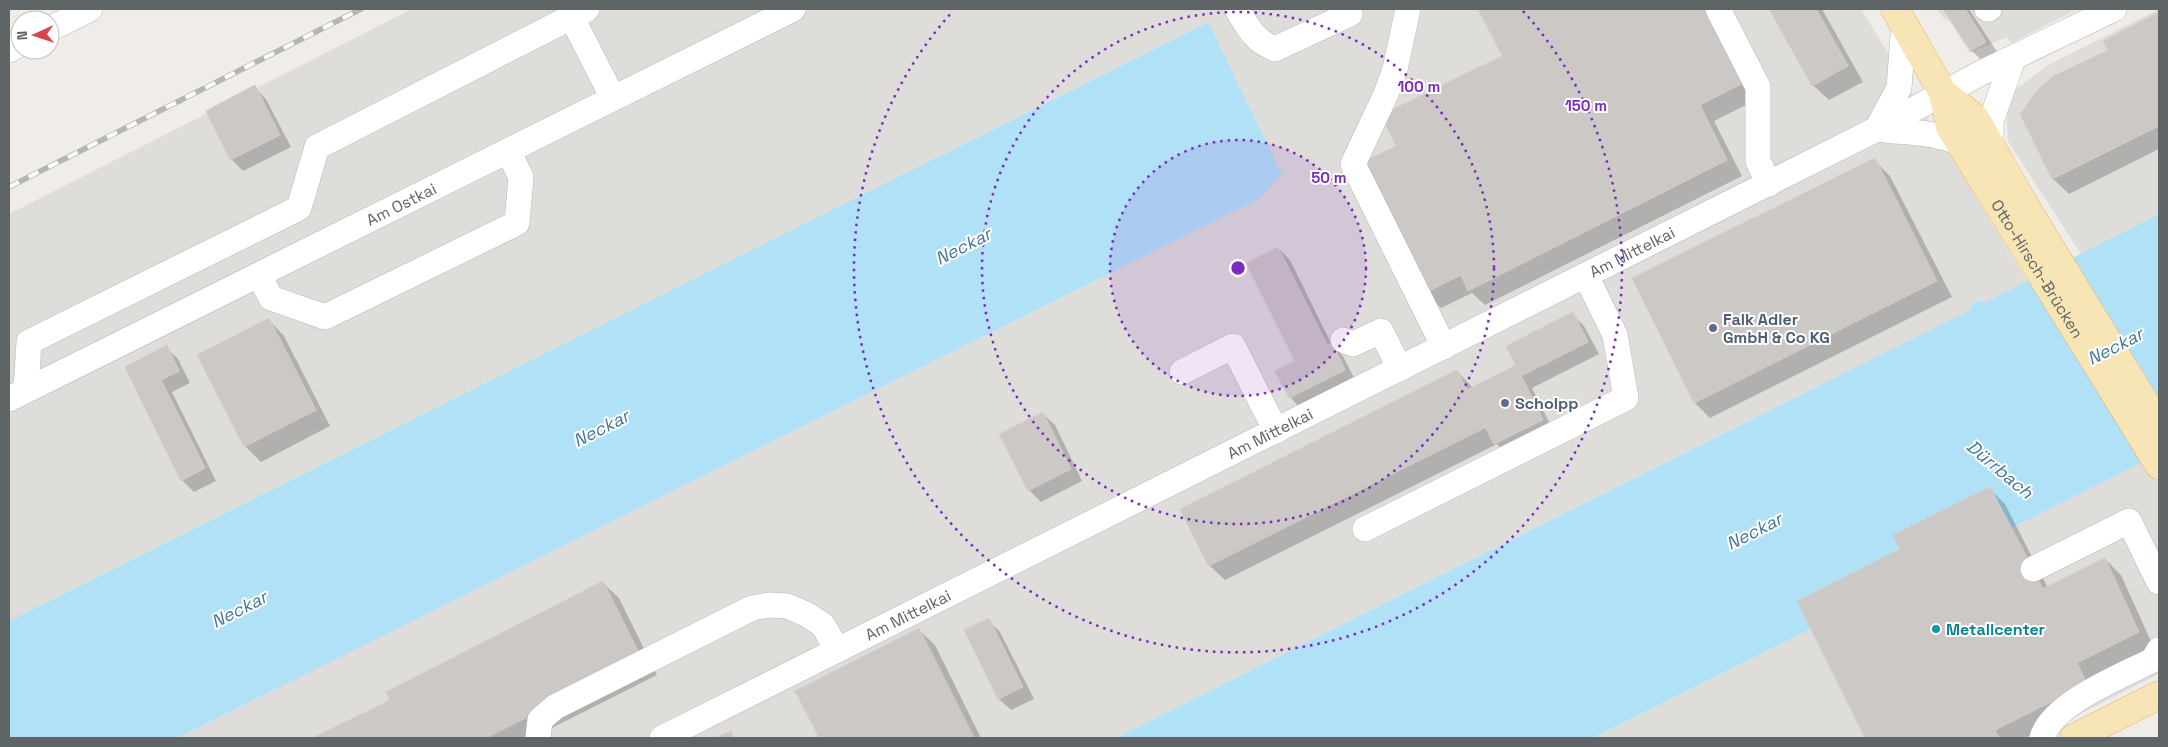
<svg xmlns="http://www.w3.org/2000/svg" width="2168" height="747" viewBox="0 0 2168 747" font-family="'Space Grotesk',sans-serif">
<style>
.industrial{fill:#dfddda}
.water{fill:#b1e1f7}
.shadow{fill:#0003}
.building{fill:#ccc8c5;stroke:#d4cec7}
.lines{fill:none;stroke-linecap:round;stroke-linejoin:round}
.minor-casing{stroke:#b5b8bb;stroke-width:26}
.major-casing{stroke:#e4b46d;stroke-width:29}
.minor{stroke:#fff;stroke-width:25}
.major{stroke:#f7e5b6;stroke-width:28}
.rail-casing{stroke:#b4b5b5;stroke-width:5.5}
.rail{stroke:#fff;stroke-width:4;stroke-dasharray:11;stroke-linecap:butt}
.ring{fill:none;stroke:#7b2cbf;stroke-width:2.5;stroke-dasharray:2.5 5}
.service-dot{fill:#5c6f8a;stroke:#fff;stroke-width:2}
.culture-dot{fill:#0f9aa8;stroke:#fff;stroke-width:2}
.labels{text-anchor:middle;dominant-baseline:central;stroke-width:4;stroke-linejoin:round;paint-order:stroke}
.street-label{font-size:16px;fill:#5f6467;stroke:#fff}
.service-label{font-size:16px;font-weight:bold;fill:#4e5e75;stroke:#fff;text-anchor:start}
.culture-label{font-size:16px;font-weight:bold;fill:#0d838f;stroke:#fff;text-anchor:start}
.water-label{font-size:18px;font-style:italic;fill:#477897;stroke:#fff}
.centre{fill:#7b2cbf;stroke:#fff;stroke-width:2.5}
.ring-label{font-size:15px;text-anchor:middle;font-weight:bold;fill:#7b2cbf;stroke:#fff;stroke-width:4;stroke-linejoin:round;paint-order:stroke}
</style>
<rect width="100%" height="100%" fill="#f0ede8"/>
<g class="industrial">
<polygon points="412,9 1861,9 2027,281 1984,303 1978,300 1972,303 1972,309 1116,738 178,738 1257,200 1207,22 9,621 9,214"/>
<polygon points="1937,9 2078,9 2011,43 2007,37 1970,53 1950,22 1944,19"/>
<polygon points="2159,9 2159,214 2081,254 2008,141 2006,109 2015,90 2048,65"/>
<polygon points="2159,454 2159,674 2032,738 1593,738"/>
</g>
<g class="water">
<polygon points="1208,22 1282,174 1257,200 178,738 9,738 9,621"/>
<polygon points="2159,214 2159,454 1593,738 1116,738 1972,309 1972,303 1978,300 1984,303"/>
</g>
<g class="shadow">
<polygon points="1480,9 1713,9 1758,99 1714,121 1742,176 1485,305 1472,293 1441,308 1426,292 1398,146 1504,57"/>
<polygon points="1771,9 1822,9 1863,82 1829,100 1813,85"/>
<polygon points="1945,9 1969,9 2001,58 1988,66 1972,51"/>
<polygon points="2159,13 2159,149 2069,194 2053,179 2022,114 2109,50 2105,41"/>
<polygon points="254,87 266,99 291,147 243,171 231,159"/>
<polygon points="1874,160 1890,176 1952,297 1710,418 1695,403"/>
<polygon points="1278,248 1290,260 1332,345 1343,356 1356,382 1301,409 1290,397 1297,361 1248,263"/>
<polygon points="1572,314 1584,326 1599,354 1532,388 1554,432 1507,455 1497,444 1225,580 1209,565 1457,371 1473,388 1517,366"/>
<polygon points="269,320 284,336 330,426 261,462 245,446"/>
<polygon points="166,347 178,359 190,383 172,392 216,481 194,492 182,480 127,368"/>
<polygon points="1043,414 1055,425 1082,481 1041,502 1029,490"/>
<polygon points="1990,489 2005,504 2048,588 2105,559 2121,575 2154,648 2091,679 2101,700 2025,738 1867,738 1799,601 1902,550"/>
<polygon points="603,583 619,598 657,675 532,738 316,738 391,700"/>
<polygon points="988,620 1000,632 1034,699 1011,710 999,699 966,631"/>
<polygon points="919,630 935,645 981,738 820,738 797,691"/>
</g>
<g class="building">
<polygon points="1478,9 1706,9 1743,83 1700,105 1727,160 1468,291 1461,275 1425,293 1359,164 1396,146 1381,115 1502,56"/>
<polygon points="1769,9 1816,9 1848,66 1812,86"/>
<polygon points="1943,9 1965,9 1986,42 1971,51"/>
<polygon points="2159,12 2159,126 2052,179 2020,114 2036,92 2052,77 2108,50 2103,41"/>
<polygon points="255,85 280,135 230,160 206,111"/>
<polygon points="1875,158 1937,281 1694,403 1632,278"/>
<polygon points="1278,247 1327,345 1295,361 1246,263"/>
<polygon points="1573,312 1588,342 1521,376 1506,346"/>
<polygon points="269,318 316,410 244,447 197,355"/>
<polygon points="1332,343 1345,370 1289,398 1275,371"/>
<polygon points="167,345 179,371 137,392 125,367"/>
<polygon points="1516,365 1543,420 1494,444 1467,390"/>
<polygon points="1457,370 1486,427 1208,566 1180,509"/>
<polygon points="161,380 205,468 181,481 137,392"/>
<polygon points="1043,412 1071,469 1028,491 999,434"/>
<polygon points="1990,487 2033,569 2087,684 1995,730 1999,738 1865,738 1797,601 1900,549 1893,535"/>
<polygon points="2105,558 2139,632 2077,663 2042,589"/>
<polygon points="603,581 642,659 486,738 409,738 386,692"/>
<polygon points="989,618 1023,687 998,699 964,630"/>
<polygon points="919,628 974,738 819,738 795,691"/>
<polygon points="390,700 409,738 313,738"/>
<polygon points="731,731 734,738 715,738"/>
</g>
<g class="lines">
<defs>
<g id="minor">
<path d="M1237,9C1248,27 1254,41 1275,49L1350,14"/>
<polyline points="1408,9 1395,69 1386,94 1353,164 1444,347"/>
<polyline points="1718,9 1758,87 1758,161 1769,184"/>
<polyline points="1987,9 1989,9"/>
<polyline points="571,16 613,98"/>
<polyline points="50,29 90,9"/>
<polyline points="9,50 20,44"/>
<polyline points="1877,129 1899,88 1904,23"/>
<path d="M1877,129C1906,133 1933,131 1960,143"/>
<polyline points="1991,145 1991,121 2013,59"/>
<polyline points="259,275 271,298 325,317 517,223 521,177 508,151"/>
<polyline points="1343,340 1353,344 1381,331 1400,369"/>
<polyline points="1182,372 1233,346 1276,431"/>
<polyline points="26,390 29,342 299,208 317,147 587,9"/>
<path id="s1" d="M9,399L793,9"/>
<polyline points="1365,529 1626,398 1615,335 1586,276"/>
<polyline points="2033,569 2129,521 2159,582"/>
<polyline points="538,738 540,720 555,707 752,608 769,605 787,606 806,614 823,625 837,650"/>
<path id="s2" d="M662,738L1877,129L1981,73L2114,9"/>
<path d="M2042,738C2052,703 2122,676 2153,660L2159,650"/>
</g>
<g id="major">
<path id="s3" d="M1895,9L1943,93L1950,127L2159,465"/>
<polyline points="1943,93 1975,118 2019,196 2159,426"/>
<polyline points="2074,738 2159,695"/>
</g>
</defs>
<use href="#minor" class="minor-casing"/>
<use href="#major" class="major-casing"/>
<use href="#minor" class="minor"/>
<use href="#major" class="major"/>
<defs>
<polyline id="rail" points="9,187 361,9"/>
</defs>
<use href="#rail" class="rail-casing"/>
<use href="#rail" class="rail"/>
</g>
<circle cx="1238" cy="268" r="128" fill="#7b2cbf" fill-opacity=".12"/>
<g class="ring">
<circle cx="1238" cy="268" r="128"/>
<circle cx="1238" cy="268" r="256"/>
<path d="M1523 11A384 384 0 1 1 953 11"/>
</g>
<g class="service-dot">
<circle cx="1713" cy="328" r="5"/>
<circle cx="1505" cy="403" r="5"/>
</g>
<circle class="culture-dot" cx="1936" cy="629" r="5"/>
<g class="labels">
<g class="street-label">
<text stroke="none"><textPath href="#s1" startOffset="438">Am Ostkai</textPath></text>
<text stroke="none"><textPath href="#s2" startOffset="1085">Am Mittelkai</textPath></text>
<text stroke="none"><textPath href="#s3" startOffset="298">Otto-Hirsch-Brücken</textPath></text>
<text stroke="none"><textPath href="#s2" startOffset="680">Am Mittelkai</textPath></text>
<text stroke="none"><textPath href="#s2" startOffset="275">Am Mittelkai</textPath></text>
</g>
<g class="service-label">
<text x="1723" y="319">Falk Adler<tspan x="1723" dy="18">GmbH &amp; Co KG</tspan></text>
<text x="1515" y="403">Scholpp</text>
</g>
<g class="culture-label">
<text x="1946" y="629">Metallcenter</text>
</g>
<g class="water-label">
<text transform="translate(963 246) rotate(-27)">Neckar</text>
<text transform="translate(2115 346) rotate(-27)">Neckar</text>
<text transform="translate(601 428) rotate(-27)">Neckar</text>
<text transform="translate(2000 469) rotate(40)">Dürrbach</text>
<text transform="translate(1754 531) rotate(-27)">Neckar</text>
<text transform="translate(239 609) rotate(-27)">Neckar</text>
</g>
</g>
<circle cx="1238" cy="268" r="8" class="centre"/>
<g class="ring-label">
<text x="1419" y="92">100 m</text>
<text x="1586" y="111">150 m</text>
<text x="1329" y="183">50 m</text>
</g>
<rect width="2168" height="747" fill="none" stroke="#5f6467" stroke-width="20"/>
<g transform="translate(35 35) rotate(267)"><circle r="24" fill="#ffffff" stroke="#bfc1c2"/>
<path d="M0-4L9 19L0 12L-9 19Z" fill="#d9454c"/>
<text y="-8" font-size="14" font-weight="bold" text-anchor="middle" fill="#5f6467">N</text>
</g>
</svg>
